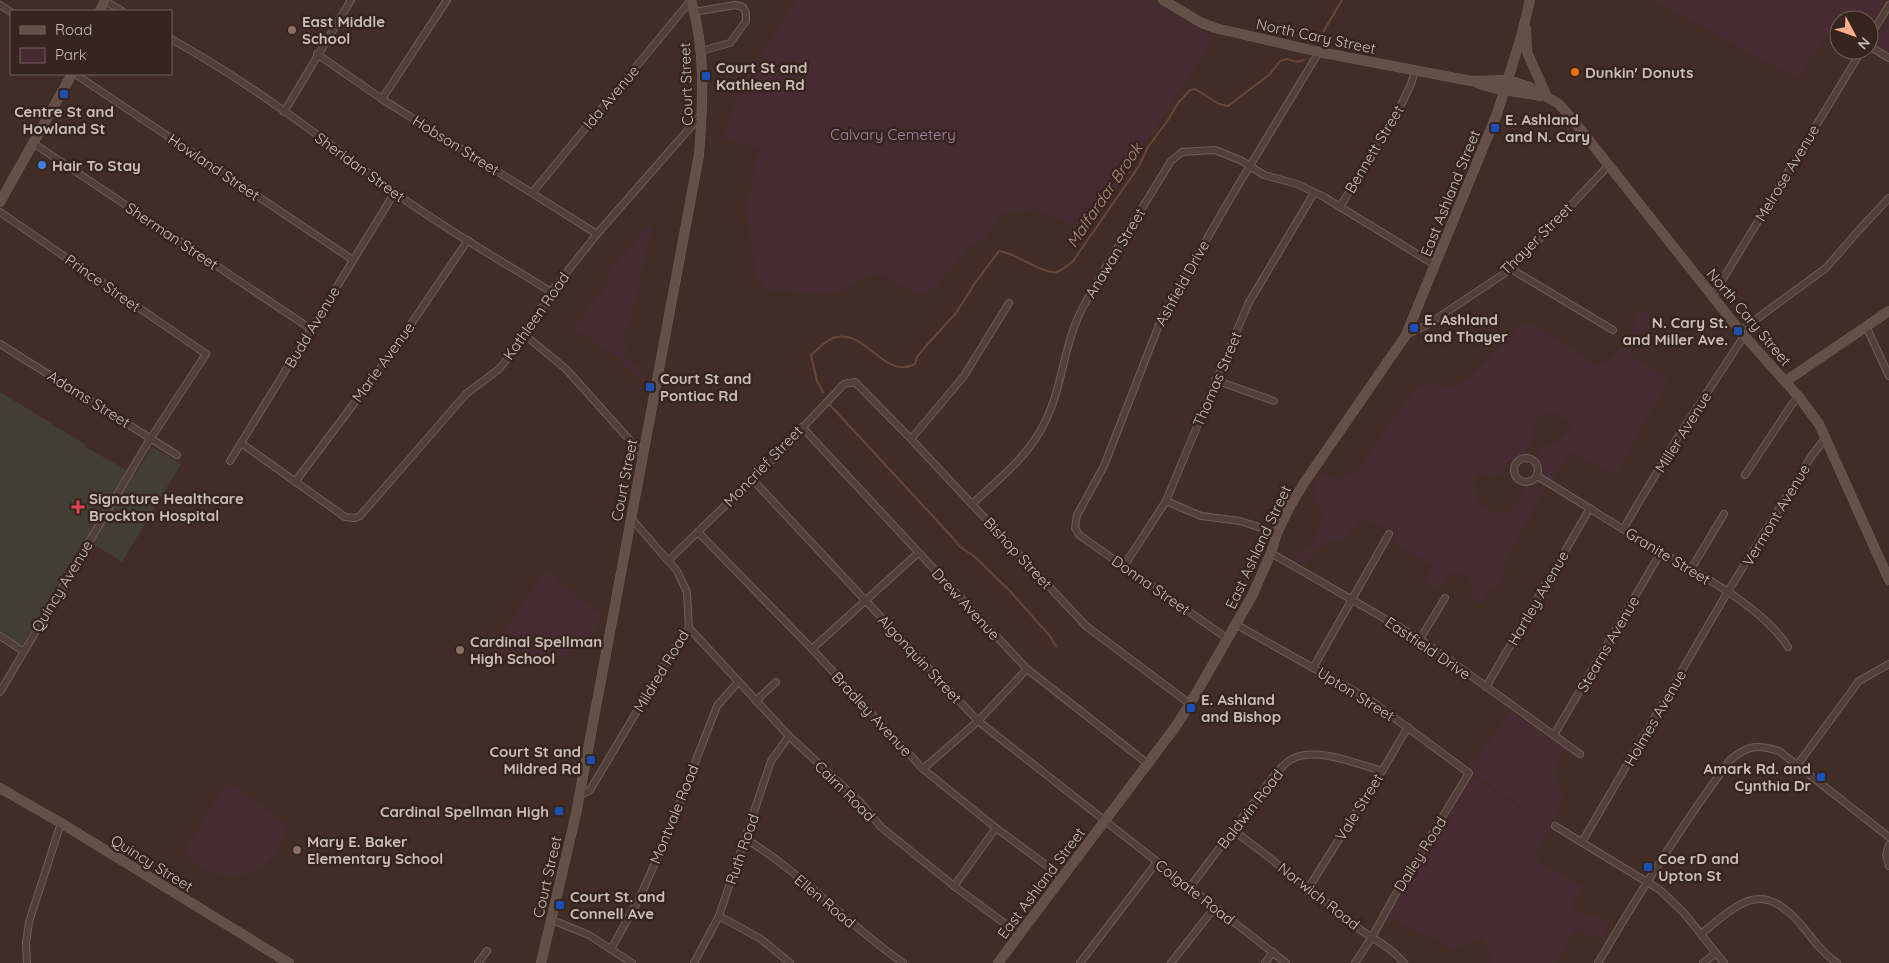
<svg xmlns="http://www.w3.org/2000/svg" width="1889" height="963" viewBox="0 0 1889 963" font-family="Quicksand,sans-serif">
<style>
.medical{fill:#423f32}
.green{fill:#472b33}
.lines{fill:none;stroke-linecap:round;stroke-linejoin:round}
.stream{stroke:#684639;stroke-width:2}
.street-casing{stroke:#6e5e57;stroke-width:8}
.secondary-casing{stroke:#6e5e57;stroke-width:10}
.street{stroke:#51403a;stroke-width:6}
.secondary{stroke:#645047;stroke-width:9}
.education-dot{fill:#8d6e63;stroke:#36251e;stroke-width:2}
.food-dot{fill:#e8710a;stroke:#36251e;stroke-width:2}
.transit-dot{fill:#1a4fb4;stroke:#36251e;stroke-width:2}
.shop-dot{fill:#3f7fe0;stroke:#36251e;stroke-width:2}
.health-dot{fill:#e0444e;stroke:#36251e;stroke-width:2}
.labels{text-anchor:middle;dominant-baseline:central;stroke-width:5;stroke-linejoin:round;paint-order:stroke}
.poi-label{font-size:15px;font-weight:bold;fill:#cbbdb6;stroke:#36251e;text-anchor:start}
.street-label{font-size:15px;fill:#cbbdb6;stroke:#36251e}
.park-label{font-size:15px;fill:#a883ab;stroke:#36251e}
.water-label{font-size:16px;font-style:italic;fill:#b28c7d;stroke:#36251e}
</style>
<rect width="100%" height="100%" fill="#412d25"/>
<polygon class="medical" points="0,392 85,444 84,446 135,475 152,446 181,464 122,562 85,539 23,644 19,644 0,631"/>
<g class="green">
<polygon points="796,0 1151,0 1214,38 1089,232 1038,209 1001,213 983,241 970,245 936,287 917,295 883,274 864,276 838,294 768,290 756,277 746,207 760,147 723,140 738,92"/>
<polygon points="1654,0 1885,0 1869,25 1869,20 1839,20 1839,24 1835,23 1797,79"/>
<polygon points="1889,19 1889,53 1874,44"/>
<polygon points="649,226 652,228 629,328 625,328 623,342 627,343 624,355 639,368 639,371 647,376 644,386 619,358 574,328 586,311 611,282 605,275 636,242"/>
<path d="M1640,308L1652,318L1629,356L1669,379L1615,476L1570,451L1551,482L1542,476L1536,457C1540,448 1542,444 1552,446L1566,434L1573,426L1567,420L1552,412L1538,416L1532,434L1535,438L1525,453L1509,461L1504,473L1496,476L1476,474C1470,500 1483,514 1510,512L1529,484L1536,481L1547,486L1504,562L1508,565L1500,584H1498L1495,589L1489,591L1481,605L1473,598L1468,576L1452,571L1440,590L1425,581L1433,565L1413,555L1396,542L1394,534L1380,525L1360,519L1344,540H1331L1313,554L1303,566L1295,561V554L1310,548L1324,516C1315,498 1306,492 1322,474L1340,480L1358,469L1377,443L1398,412L1420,386L1433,382L1449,389L1474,374L1521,325L1529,323L1572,348L1584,359L1599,367C1623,351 1630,334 1640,308Z"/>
<path d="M549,572L602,616C598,623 595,631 590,636C571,659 541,668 513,659C506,657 499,651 492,648L544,573Z"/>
<path d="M1511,711L1567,748C1553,767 1551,775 1564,796L1556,811L1562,814L1557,822L1562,825L1560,827L1540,818L1475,775L1469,768Z"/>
<path d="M1472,776L1516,805L1558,830L1557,831L1549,832L1536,850L1540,864L1584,887L1571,903L1572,909C1585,915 1596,915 1609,921L1610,928L1602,937C1590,939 1585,934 1577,928L1555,963H1491L1488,947L1480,938L1469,942L1450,951L1439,940L1416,932L1394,919L1382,925Z"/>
<path d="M233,784L287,825C283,837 279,851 270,860C250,879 216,882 195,862C191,859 188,854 185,850L225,786Z"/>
</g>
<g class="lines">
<g class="stream">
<polyline points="1319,39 1342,0"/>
<path d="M823,392L817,381L811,355C818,349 825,341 833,338C866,327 884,381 915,364L917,357L925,347L956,313L975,283L999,251C1014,252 1042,274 1056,272C1062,271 1068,265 1073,261L1139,166L1148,147L1168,120L1179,102L1190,90L1195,89L1219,104L1228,106L1270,74L1280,61L1287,59L1297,62L1304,60"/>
<polyline points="830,405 953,538 959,546 975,557 1011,592 1049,635 1056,646"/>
</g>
<defs>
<g id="street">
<polyline points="105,1 122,11"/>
<polyline points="0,5 11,12"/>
<polyline points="694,12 735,5 743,7 746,13 746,21 730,43 701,51"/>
<polyline points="1869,38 1889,5"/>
<path d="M171,39C249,82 322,138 394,192C443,228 499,259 551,292"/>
<polyline points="1869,46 1889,58"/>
<polyline points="317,54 382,99 597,234"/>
<polyline points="75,74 353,260"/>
<polyline points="382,99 447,0"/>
<polyline points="284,112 351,0"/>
<polyline points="33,143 311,329"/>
<polyline points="532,193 691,0"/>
<polyline points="1340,207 1402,103 1411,84 1415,71"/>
<polyline points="0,212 206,354 147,444 0,692"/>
<polyline points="1511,269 1613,330"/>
<polyline points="1712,297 1862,50"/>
<polyline points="1866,326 1889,376"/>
<polyline points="1740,331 1826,268 1859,230 1889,198"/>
<polyline points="1406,335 1427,325 1511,269 1608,166"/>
<polyline points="526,336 566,369 643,455"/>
<polyline points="0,344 177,455"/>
<polyline points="1215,380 1274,401"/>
<polyline points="802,427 1027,669 1148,764"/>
<polyline points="911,439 964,376 1009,303"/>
<polyline points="241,443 345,517 355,518 360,516 466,394 499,369 526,336 551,292 597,234 702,114"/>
<circle cx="1526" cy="470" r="12"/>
<polyline points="230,461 395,192"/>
<polyline points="1745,475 1792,404 1799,397"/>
<path d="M1537,476C1579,501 1619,528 1661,552C1703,577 1762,606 1788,647"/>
<polyline points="752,479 978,721 1286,963"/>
<polyline points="295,482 388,358 468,240"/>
<polyline points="1166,501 1201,516 1240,521 1277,533"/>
<path d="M972,504C999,479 1029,456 1045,422C1063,386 1063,345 1083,307C1110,257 1142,209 1171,161L1182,152L1215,150L1240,160L1264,175L1297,184L1324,197L1435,265"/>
<polyline points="1623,529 1678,437 1744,336"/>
<polyline points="698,532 812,649 923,769 996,828 1062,877"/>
<polyline points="1271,553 1420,639 1580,754"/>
<polyline points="669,560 770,462 844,384 855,382 911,439 1086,626 1190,704"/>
<polyline points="1124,566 1166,501 1248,304 1314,193"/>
<polyline points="1691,569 1724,514"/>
<polyline points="1237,625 1370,700 1469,773 1394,897 1372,937 1355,963"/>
<polyline points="689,628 789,736 861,803 881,827 954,886 1019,934"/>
<polyline points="0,636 23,651"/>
<polyline points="1228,639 1079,535 1075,528 1077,515 1104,466 1162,317 1231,197 1319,52"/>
<polyline points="1420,639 1445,598"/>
<polyline points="812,649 918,553"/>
<polyline points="1313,668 1389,534"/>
<polyline points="1486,687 1590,508"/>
<polyline points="756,701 776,682"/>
<polyline points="1554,735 1661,552"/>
<polyline points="1798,764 1859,681 1889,664"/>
<polyline points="923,769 978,721 1027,669"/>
<polyline points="579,796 590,790 674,649 689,628 687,592 677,571 631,518"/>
<polyline points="1555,826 1660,890 1684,913 1724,963"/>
<path d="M1233,830C1276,862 1317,895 1358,928C1374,940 1391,947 1404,963"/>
<path d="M746,839C803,874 848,925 903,963"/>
<polyline points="1582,842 1727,593 1811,457 1826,437"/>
<polyline points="1889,845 1886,855 1889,866"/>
<polyline points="954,886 996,828"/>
<path d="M1190,887L1277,772C1282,767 1286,762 1292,759C1315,746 1357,764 1382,771"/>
<polyline points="1309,887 1382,771 1408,727"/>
<polyline points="719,916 761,939 790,963"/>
<polyline points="552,920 589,935 632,963"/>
<path d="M1701,934C1740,902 1762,878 1803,927C1813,940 1823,953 1837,963"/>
<polyline points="611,949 639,899 664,843 717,706 738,682"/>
<polyline points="27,963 26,943 29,922 61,823"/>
<polyline points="478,963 487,951"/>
<polyline points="694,963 719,916 771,761 789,736"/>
<polyline points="1080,963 1157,862"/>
<polyline points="1171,963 1215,907"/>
<polyline points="1265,963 1273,952"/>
<path d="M1598,963C1639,893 1682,825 1730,760C1749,745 1757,744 1779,751L1889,837"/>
<polyline points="1703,963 1716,953"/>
</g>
<g id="secondary">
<polyline points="1163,0 1200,22 1215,28 1319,52 1471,81 1508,80 1530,87 1547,97 1559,104 1573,120 1740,331 1799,397 1819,424 1889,580"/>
<polyline points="100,11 105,0"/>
<polyline points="1526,29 1527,52 1547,97"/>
<path d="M1477,83C1498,92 1518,91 1540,96"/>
<polyline points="0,202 72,74"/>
<polyline points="1786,381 1889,311"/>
<polyline points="0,788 61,823 289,963"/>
<path d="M541,963L576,814L699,155C703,103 706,50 691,0"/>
<polyline points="998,963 1176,726 1190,704 1252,596 1271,553 1277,533 1289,508 1304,483 1406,335 1497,114 1521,37 1530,0"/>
</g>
</defs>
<use href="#street" class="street-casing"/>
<use href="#secondary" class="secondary-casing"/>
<use href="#street" class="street"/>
<use href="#secondary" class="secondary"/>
</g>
<g class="education-dot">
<circle cx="292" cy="30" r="5"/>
<circle cx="460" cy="650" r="5"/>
<circle cx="297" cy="850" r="5"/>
</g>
<circle class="food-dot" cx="1575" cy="72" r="5"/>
<g class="transit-dot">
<rect x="701" y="71" width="10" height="10" rx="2.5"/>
<rect x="59" y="89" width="10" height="10" rx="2.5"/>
<rect x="1490" y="123" width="10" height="10" rx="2.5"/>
<rect x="1409" y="323" width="10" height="10" rx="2.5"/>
<rect x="1733" y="326" width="10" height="10" rx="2.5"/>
<rect x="645" y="382" width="10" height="10" rx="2.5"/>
<rect x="1186" y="703" width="10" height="10" rx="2.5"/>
<rect x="586" y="755" width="10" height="10" rx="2.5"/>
<rect x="1816" y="772" width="10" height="10" rx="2.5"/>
<rect x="554" y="806" width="10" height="10" rx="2.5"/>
<rect x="1643" y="862" width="10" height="10" rx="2.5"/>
<rect x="555" y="900" width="10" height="10" rx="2.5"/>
</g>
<circle class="shop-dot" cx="42" cy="165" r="5"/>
<path class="health-dot" d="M75.5 499.5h5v5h5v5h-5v5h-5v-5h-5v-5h5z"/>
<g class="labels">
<g class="poi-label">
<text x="302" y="21">East Middle<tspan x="302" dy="17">School</tspan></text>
<text x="716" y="67">Court St and<tspan x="716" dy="17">Kathleen Rd</tspan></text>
<text x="1585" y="72">Dunkin' Donuts</text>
<text x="64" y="111" text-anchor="middle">Centre St and<tspan x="64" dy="17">Howland St</tspan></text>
<text x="1505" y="119">E. Ashland<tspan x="1505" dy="17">and N. Cary</tspan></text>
<text x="52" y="165">Hair To Stay</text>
<text x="1424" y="319">E. Ashland<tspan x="1424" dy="17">and Thayer</tspan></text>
<text x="1728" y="322" text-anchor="end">N. Cary St.<tspan x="1728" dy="17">and Miller Ave.</tspan></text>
<text x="660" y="378">Court St and<tspan x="660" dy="17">Pontiac Rd</tspan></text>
<text x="89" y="498">Signature Healthcare<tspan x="89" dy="17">Brockton Hospital</tspan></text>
<text x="470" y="641">Cardinal Spellman<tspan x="470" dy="17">High School</tspan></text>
<text x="1201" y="699">E. Ashland<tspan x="1201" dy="17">and Bishop</tspan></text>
<text x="581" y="751" text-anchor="end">Court St and<tspan x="581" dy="17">Mildred Rd</tspan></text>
<text x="1811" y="768" text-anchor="end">Amark Rd. and<tspan x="1811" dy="17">Cynthia Dr</tspan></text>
<text x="549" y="811" text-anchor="end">Cardinal Spellman High</text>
<text x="307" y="841">Mary E. Baker<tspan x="307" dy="17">Elementary School</tspan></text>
<text x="1658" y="858">Coe rD and<tspan x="1658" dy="17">Upton St</tspan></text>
<text x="570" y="896">Court St. and<tspan x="570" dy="17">Connell Ave</tspan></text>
</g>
<g class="street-label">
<text transform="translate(1316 36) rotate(12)">North Cary Street</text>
<text transform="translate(686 84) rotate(-92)">Court Street</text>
<text transform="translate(611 97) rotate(-50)">Ida Avenue</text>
<text transform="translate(456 145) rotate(32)">Hobson Street</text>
<text transform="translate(1374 149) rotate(-59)">Bennett Street</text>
<text transform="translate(214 167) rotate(34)">Howland Street</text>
<text transform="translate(360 167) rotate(36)">Sheridan Street</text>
<text transform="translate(1787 173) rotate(-59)">Melrose Avenue</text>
<text transform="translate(1450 193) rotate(-68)">East Ashland Street</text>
<text transform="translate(172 236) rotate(34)">Sherman Street</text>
<text transform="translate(1536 239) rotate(-45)">Thayer Street</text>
<text transform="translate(1115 253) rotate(-59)">Anawan Street</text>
<text transform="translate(103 283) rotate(35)">Prince Street</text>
<text transform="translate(1182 283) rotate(-61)">Ashfield Drive</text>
<text transform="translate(536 316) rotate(-55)">Kathleen Road</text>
<text transform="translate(1749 317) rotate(50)">North Cary Street</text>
<text transform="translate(312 327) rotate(-59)">Budd Avenue</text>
<text transform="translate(383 362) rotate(-54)">Marie Avenue</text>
<text transform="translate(1217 379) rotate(-67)">Thomas Street</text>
<text transform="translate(89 399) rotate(32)">Adams Street</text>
<text transform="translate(1683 432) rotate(-58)">Miller Avenue</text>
<text transform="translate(763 466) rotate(-46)">Moncrief Street</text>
<text transform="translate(624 480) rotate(-79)">Court Street</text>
<text transform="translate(1776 515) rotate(-59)">Vermont Avenue</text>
<text transform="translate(1258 547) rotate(-65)">East Ashland Street</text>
<text transform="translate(1018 553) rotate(47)">Bishop Street</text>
<text transform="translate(1668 556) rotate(31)">Granite Street</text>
<text transform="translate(1151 585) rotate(35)">Donna Street</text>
<text transform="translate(62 586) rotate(-59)">Quincy Avenue</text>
<text transform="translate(1538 598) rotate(-60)">Hartley Avenue</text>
<text transform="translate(966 604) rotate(47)">Drew Avenue</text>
<text transform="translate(1608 644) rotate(-60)">Stearns Avenue</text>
<text transform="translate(1428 648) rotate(34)">Eastfield Drive</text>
<text transform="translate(920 659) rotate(47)">Algonquin Street</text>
<text transform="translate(661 671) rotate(-59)">Mildred Road</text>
<text transform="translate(1356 694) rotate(32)">Upton Street</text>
<text transform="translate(872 714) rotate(47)">Bradley Avenue</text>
<text transform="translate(1655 718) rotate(-60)">Holmes Avenue</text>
<text transform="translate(845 791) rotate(45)">Cairn Road</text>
<text transform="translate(1359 807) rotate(-58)">Vale Street</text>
<text transform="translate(1250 809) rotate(-52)">Baldwin Road</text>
<text transform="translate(674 814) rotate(-68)">Montvale Road</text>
<text transform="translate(742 849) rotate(-71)">Ruth Road</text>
<text transform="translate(1420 854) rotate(-58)">Dailey Road</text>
<text transform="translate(152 863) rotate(32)">Quincy Street</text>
<text transform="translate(547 877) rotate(-77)">Court Street</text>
<text transform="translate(1041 883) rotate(-53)">East Ashland Street</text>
<text transform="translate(1195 892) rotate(38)">Colgate Road</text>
<text transform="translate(1319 896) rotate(38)">Norwich Road</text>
<text transform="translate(825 901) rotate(40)">Ellen Road</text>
</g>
<g class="park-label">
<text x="893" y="134">Calvary Cemetery</text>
</g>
<g class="water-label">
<text transform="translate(1104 195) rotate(-56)">Malfardar Brook</text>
</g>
</g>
<rect x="10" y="10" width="162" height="65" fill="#36251e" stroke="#72625b"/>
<rect x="20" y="26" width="25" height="8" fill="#645047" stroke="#72625b"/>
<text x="55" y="35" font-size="15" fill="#cbbdb6">Road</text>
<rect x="20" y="48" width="25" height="15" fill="#472b33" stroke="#72625b"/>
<text x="55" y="60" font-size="15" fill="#cbbdb6">Park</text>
<g transform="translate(1854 35) rotate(131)"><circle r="24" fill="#36251e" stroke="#72625b"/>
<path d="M0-4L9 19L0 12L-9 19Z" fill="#faae8d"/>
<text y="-8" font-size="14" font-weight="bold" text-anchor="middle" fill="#cbbdb6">N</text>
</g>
</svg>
